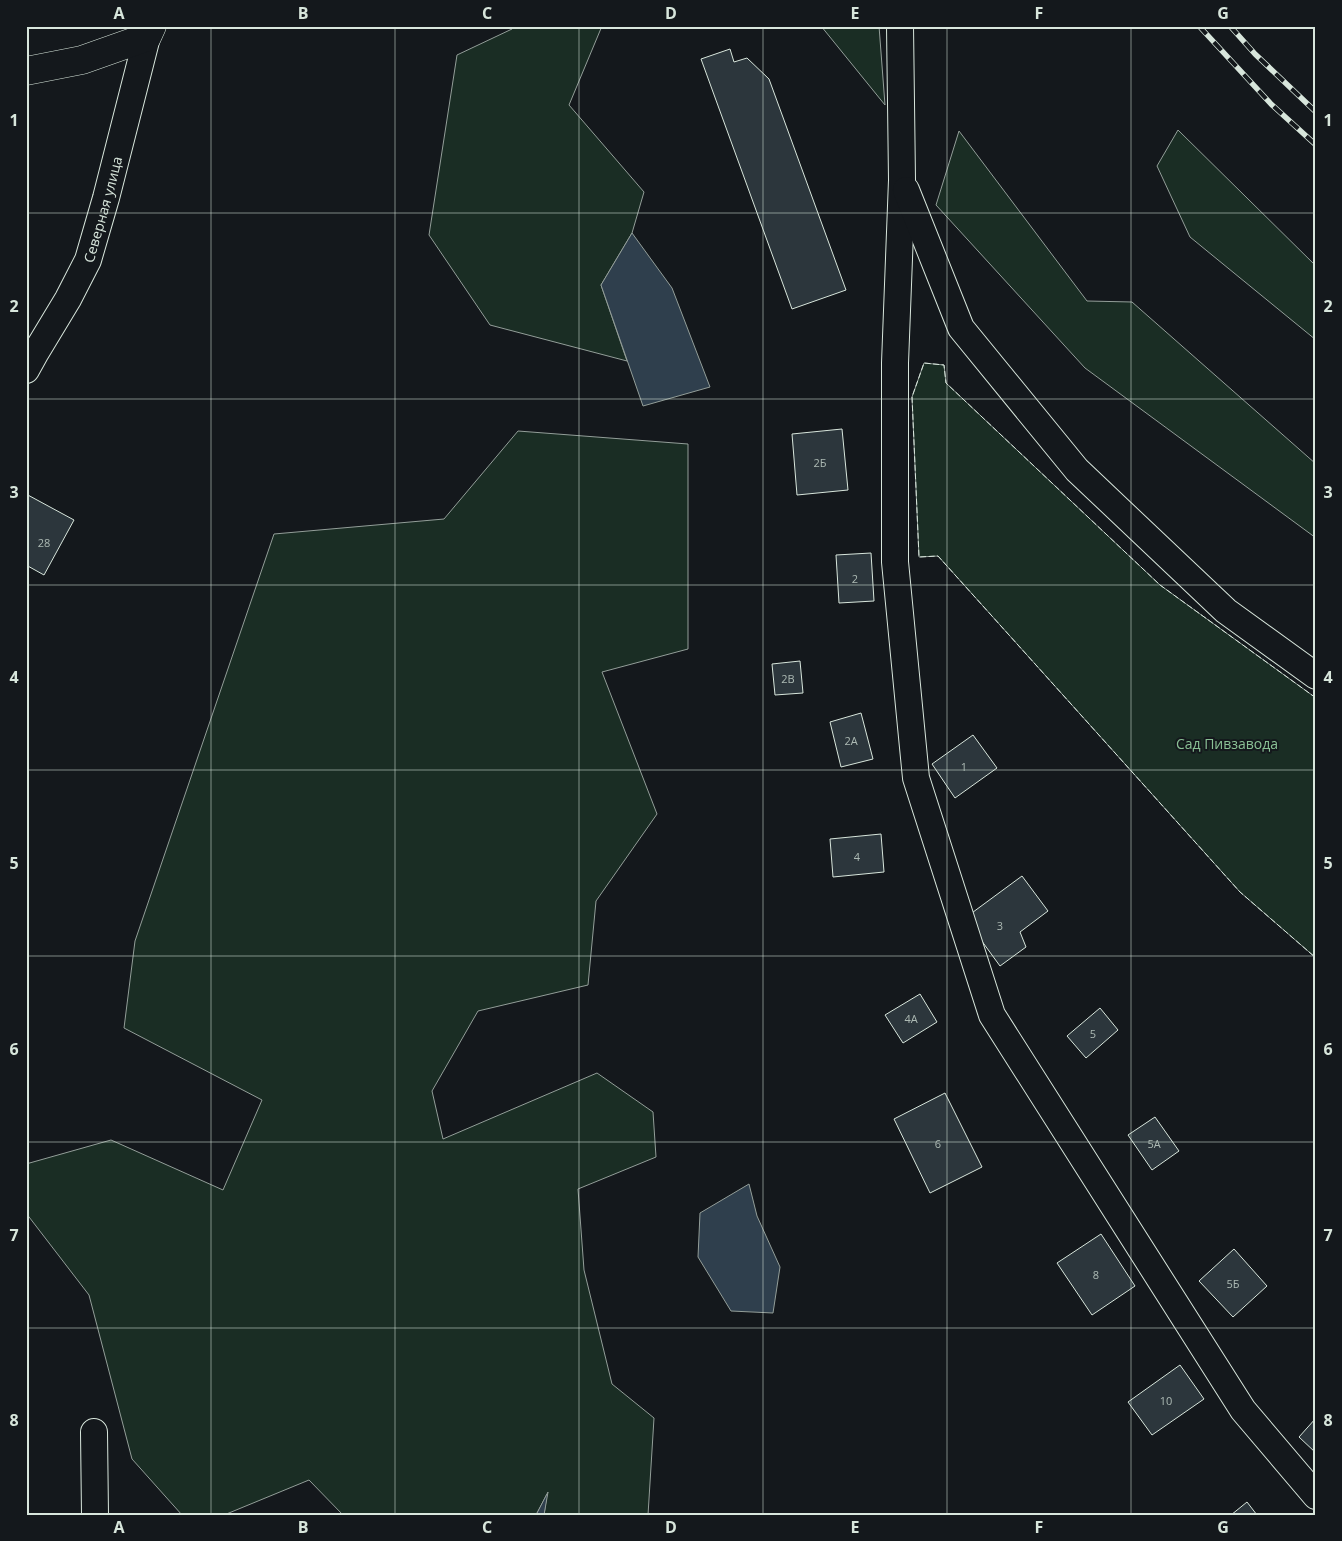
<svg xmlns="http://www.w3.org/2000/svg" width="1342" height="1541" viewBox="0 0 1342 1541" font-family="'Open Sans',sans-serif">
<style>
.green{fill:#1a2d24;stroke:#939e99}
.water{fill:#2f3f4d;stroke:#939e99}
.building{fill:#2c363c;stroke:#d8e6dc}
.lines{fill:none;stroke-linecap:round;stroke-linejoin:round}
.minor-casing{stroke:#d8e6dc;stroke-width:28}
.tertiary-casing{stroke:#d8e6dc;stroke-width:29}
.minor{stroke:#14181c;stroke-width:26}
.tertiary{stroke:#14181c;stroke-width:28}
.rail-casing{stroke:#d8e6dc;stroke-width:5.5}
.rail{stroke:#14181c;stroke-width:4;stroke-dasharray:11;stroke-linecap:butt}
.fence{stroke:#d8e6dc;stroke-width:1;stroke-dasharray:6 2.5;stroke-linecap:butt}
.grid{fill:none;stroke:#d8e6dc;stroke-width:1;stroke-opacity:0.55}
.labels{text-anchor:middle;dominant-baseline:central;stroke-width:4;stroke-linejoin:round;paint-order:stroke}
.number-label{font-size:11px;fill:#adbab4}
.street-label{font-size:14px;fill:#d8e6dc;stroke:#14181c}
.park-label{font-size:14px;fill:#8ac095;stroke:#14181c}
.neatline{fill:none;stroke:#d8e6dc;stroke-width:2}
.grid-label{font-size:16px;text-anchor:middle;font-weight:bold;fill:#d8e6dc}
</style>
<rect width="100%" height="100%" fill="#14181c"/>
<g class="green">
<polygon points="511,26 602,26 569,105 644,192 632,233 601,285 627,361 490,325 429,235 457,55 512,29"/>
<polygon points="821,26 879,26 885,105"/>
<polygon points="1178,130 1316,266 1316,340 1190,237 1157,166"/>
<polygon points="959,131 1087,301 1132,302 1316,464 1316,538 1085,368 936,205"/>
<polygon points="924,363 944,365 946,383 1160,585 1316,698 1316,958 1240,892 938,556 919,557 912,397"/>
<polygon points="518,431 688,444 688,649 602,672 657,814 596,901 588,985 478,1011 432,1091 443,1139 597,1073 653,1112 656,1157 578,1189 584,1270 612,1384 654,1418 648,1515 544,1515 547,1494 536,1515 343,1515 309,1480 224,1515 182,1515 132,1459 89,1295 26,1213 26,1164 111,1140 223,1190 262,1100 124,1028 135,941 274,534 444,519"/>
</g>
<g class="water">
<polygon points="632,233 672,288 710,387 643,406 601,285"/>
<polygon points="749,1184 757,1216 780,1267 773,1313 731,1311 698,1257 700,1213"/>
<polygon points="548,1492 544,1515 536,1515"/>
</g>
<g class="building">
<polygon points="730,49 734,62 747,58 769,79 846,290 792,309 701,59"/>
<polygon points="842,429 848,490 797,495 792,434"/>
<polygon points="26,494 74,520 44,575 26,565"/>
<polygon points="871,553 874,601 839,603 836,555"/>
<polygon points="800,661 803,693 775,695 772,664"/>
<polygon points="861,713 873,759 841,767 830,722"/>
<polygon points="973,735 997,768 955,798 932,764"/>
<polygon points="881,834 884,872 833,877 830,839"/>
<polygon points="1022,876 1048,911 1020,932 1026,947 1000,966 965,918"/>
<polygon points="920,994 937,1022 903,1043 885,1015"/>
<polygon points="1100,1008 1118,1030 1086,1058 1067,1036"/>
<polygon points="945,1093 982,1167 930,1193 894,1119"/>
<polygon points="1155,1117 1179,1151 1152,1170 1128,1135"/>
<polygon points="1101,1234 1135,1286 1092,1315 1057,1263"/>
<polygon points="1234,1249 1267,1286 1233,1317 1199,1281"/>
<polygon points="1180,1365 1204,1399 1152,1435 1128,1402"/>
<polygon points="1316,1418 1316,1453 1299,1437"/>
<polygon points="1247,1502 1257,1515 1231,1515"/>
</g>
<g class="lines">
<defs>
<g id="minor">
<polyline points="900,26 902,180 895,363 895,562 916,778 992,1015 1243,1410 1316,1496"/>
<polyline points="906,190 961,328 1077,470 1226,611 1316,676"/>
<path id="s1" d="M26,370L36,352L68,299L88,260L106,198L147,37"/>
<polyline points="94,1432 95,1515"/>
</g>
<polyline id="tertiary" points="26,71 82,60 147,37 152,26"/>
</defs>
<use href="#minor" class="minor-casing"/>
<use href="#tertiary" class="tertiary-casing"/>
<use href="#minor" class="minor"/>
<use href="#tertiary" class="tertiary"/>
<defs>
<g id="rail">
<polyline points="1199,26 1271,104 1316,145"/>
<polyline points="1230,26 1255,54 1316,112"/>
</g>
</defs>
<use href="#rail" class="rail-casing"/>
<use href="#rail" class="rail"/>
<polyline class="fence" points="1316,698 1160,585 946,383 944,365 924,363 912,397 919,557 938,556 1240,892 1316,958"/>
</g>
<path class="grid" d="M211,26V1515M395,26V1515M579,26V1515M763,26V1515M947,26V1515M1131,26V1515M26,213H1316M26,399H1316M26,585H1316M26,770H1316M26,956H1316M26,1142H1316M26,1328H1316"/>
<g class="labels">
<g class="number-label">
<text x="820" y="462">2Б</text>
<text x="44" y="542">28</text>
<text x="855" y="578">2</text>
<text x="788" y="678">2В</text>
<text x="851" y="740">2А</text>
<text x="964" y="766">1</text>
<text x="857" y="856">4</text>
<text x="1000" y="925">3</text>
<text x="911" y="1018">4А</text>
<text x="1093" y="1033">5</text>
<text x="938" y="1143">6</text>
<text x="1154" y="1143">5А</text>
<text x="1096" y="1274">8</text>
<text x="1233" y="1283">5Б</text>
<text x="1166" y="1400">10</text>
</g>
<g class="street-label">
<text stroke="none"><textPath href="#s1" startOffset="179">Северная улица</textPath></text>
</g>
<g class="park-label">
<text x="1227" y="743">Сад Пивзавода</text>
</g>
</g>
<rect width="1342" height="1541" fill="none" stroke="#14181c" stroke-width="55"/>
<rect x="28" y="28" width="1286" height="1486" class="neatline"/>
<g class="grid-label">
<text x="119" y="19">A</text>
<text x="303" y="19">B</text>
<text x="487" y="19">C</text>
<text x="671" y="19">D</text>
<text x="855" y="19">E</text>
<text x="1039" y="19">F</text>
<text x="1223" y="19">G</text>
<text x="14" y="126">1</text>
<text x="1328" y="126">1</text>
<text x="14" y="312">2</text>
<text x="1328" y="312">2</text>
<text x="14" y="498">3</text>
<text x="1328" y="498">3</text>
<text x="14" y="683">4</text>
<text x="1328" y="683">4</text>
<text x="14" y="869">5</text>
<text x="1328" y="869">5</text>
<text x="14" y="1055">6</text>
<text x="1328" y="1055">6</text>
<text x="14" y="1241">7</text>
<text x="1328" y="1241">7</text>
<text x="14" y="1426">8</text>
<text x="1328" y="1426">8</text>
<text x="119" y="1533">A</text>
<text x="303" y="1533">B</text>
<text x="487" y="1533">C</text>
<text x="671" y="1533">D</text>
<text x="855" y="1533">E</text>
<text x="1039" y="1533">F</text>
<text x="1223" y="1533">G</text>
</g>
</svg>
